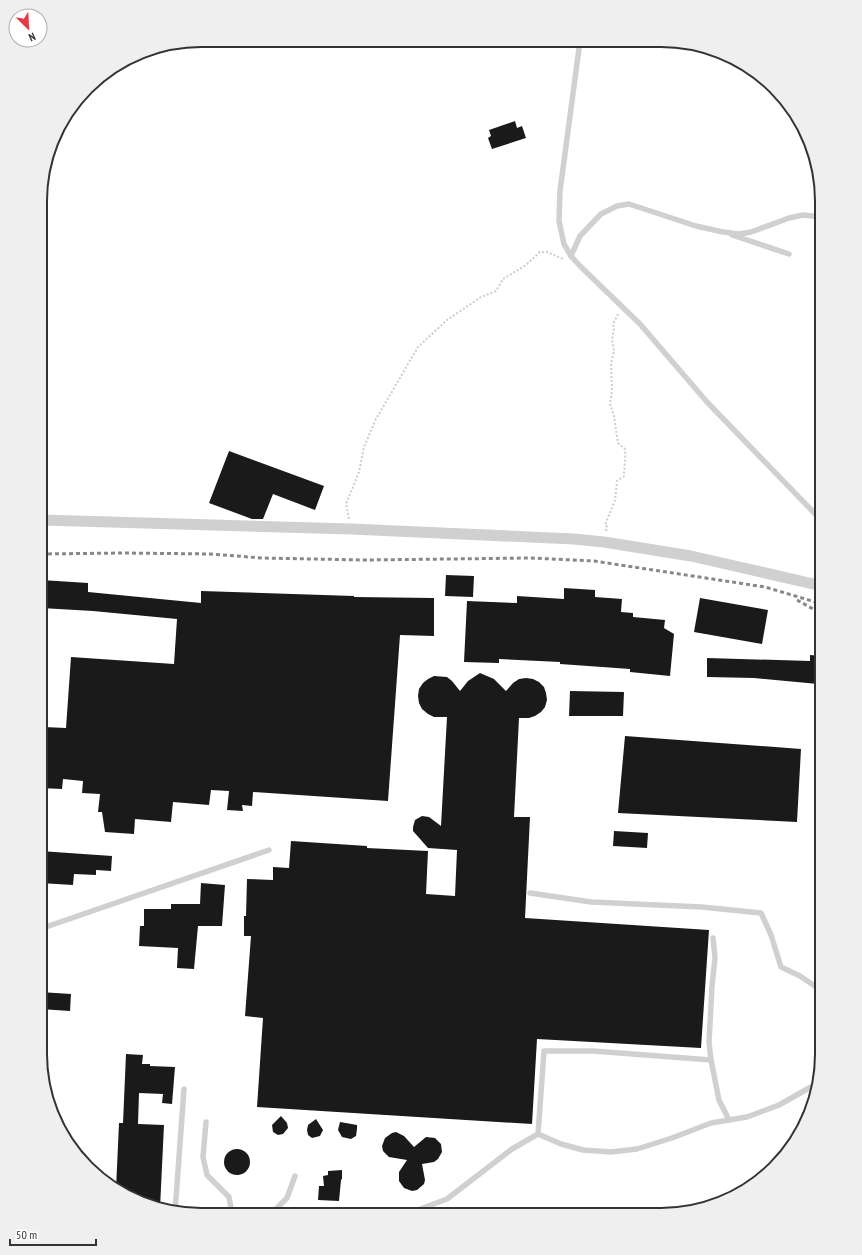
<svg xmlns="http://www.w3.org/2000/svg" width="862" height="1255" viewBox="0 0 862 1255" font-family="'PT Sans Narrow',sans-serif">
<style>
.building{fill:#1a1a1a}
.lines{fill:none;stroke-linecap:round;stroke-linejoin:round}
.path{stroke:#cdcdcd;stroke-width:2;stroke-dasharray:2 2;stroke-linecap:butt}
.service{stroke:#d0d0d0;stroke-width:5.5}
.minor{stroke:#d0d0d0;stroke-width:11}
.rail{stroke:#888;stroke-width:3;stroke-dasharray:4 3;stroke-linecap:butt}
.rim{fill:none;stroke:#333;stroke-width:2}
</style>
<rect width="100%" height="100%" fill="#fff"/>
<g class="building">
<polygon points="515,121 517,128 522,126 526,138 492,149 488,138 491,136 489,130"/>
<polygon points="229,451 324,486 315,510 273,494 263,519 252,519 209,503"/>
<polygon points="446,575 474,576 473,597 445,596"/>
<polygon points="41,580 88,583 88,592 201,603 201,591 354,596 354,597 434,598 434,636 400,635 388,801 253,792 252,806 242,805 243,811 227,810 229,791 211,790 209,805 173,802 171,822 135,819 134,834 105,832 102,812 98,812 100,794 82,793 83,781 63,779 62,789 40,788 44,727 66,728 71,657 174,664 177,619 93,611 41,608"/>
<polygon points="564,588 595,590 595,597 622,599 621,612 633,613 633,617 665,620 664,628 674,634 670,676 630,672 630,669 560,664 560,662 499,659 499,663 464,662 467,601 517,603 517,596 564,599"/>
<polygon points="700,598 768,610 762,644 694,632"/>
<polygon points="810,655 821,656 818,684 754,678 707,677 707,658 810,661"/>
<polygon points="480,673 494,679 506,691 513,683 519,679 526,678 533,679 539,682 544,687 546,693 547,700 545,707 541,712 535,716 529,718 519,718 514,817 530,817 525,918 709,930 701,1048 537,1039 532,1124 257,1107 263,1018 245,1016 251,936 244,936 244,916 246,916 247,879 273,880 273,867 289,868 291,841 367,846 367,848 428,851 426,894 455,896 457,850 428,848 413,831 413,827 415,820 422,816 429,817 441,826 447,717 434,717 428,714 422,709 419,703 418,696 419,689 423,683 428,679 434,676 447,677 452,681 460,691 468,681"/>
<polygon points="570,691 624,692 623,716 569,716"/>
<polygon points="625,736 801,749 797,822 618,813"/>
<polygon points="614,831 648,833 647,848 613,846"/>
<polygon points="40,851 112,856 111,871 96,870 96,875 74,874 73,885 40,883"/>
<polygon points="201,883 225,885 222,926 198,926 194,969 177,968 178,948 139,946 140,926 144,926 144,909 171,909 171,904 200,904"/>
<polygon points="40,992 71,994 70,1011 40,1009"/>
<polygon points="126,1054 143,1055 142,1064 150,1064 150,1066 175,1067 172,1104 162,1103 163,1094 139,1093 138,1124 164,1125 160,1208 139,1203 116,1189 119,1123 123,1123"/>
<polygon points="281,1116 287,1123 288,1128 283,1134 278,1135 273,1132 272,1125"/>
<polygon points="316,1119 323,1130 320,1136 312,1138 308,1135 307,1130 308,1125"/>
<polygon points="340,1122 357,1125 357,1129 356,1136 351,1139 342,1137 338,1130"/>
<polygon points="396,1132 404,1136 414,1147 426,1137 435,1138 441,1144 442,1152 438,1159 434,1162 422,1164 425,1180 424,1184 417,1190 412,1191 404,1188 399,1181 399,1172 407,1160 389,1157 383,1151 382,1146 385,1138 392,1133"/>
<circle cx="237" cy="1162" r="13"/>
<polygon points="342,1170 342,1179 341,1180 339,1201 318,1200 319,1186 324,1186 323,1176 328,1175 328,1171"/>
</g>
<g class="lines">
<g class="path">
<polyline points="349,519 346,504 359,472 364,447 376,419 418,347 447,320 481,297 496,291 503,279 526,265 540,252 547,252 563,259"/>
<path d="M606,531L607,527L605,525L615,500L617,481L624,476C624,467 626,458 625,449L618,443L614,416L610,404L612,391L611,363L614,351L612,340L614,329L613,324L618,314"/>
</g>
<g class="service">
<polyline points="580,41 560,191 559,221 564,244 571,256 580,266 640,324 707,402 822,521"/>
<polyline points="732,235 789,254"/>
<polyline points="571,256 580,236 601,214 617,206 629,204 696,226 723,232 739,234 751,232 789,218 803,215 822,217"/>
<polyline points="530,893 591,902 702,907 761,913 771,935 781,967 800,976 822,991"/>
<polyline points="40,929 269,850"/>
<polyline points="713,938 715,958 712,986 709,1042 711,1060 719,1100 729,1120"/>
<polyline points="711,1060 593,1051 544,1051 538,1134 561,1144 583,1150 611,1152 637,1149 672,1138 711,1123 747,1117 779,1105 818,1083"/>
<polyline points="206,1122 203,1157 207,1175 229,1197 232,1214"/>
<polyline points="175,1212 184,1089"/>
<polyline points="271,1214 287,1198 295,1176"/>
<polyline points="407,1214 447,1199 512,1149 538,1134"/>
</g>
<polyline class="minor" points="41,520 351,529 574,539 604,542 691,556 822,586"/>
<g class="rail">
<polyline points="41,554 124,553 211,554 262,558 364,560 531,558 594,561 765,587 822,604"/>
<polyline points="797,600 822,614"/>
</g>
</g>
<path d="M0 0H862V1255H0ZM201 47H661A154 154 0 0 1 815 201V1054A154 154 0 0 1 661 1208H201A154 154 0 0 1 47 1054V201A154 154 0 0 1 201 47Z" fill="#efefef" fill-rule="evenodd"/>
<path class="rim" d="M201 47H661A154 154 0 0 1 815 201V1054A154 154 0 0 1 661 1208H201A154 154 0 0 1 47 1054V201A154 154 0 0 1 201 47Z"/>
<g transform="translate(28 28) rotate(156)"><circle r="19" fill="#ffffff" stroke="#adadad"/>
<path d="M0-3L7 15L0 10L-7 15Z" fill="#e63946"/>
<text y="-6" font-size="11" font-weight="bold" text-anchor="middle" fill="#333333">N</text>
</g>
<path d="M10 1239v6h86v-6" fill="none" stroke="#333333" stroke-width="2"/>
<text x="16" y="1239" font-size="12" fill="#333333" stroke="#ffffff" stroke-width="3" paint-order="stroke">50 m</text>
</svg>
